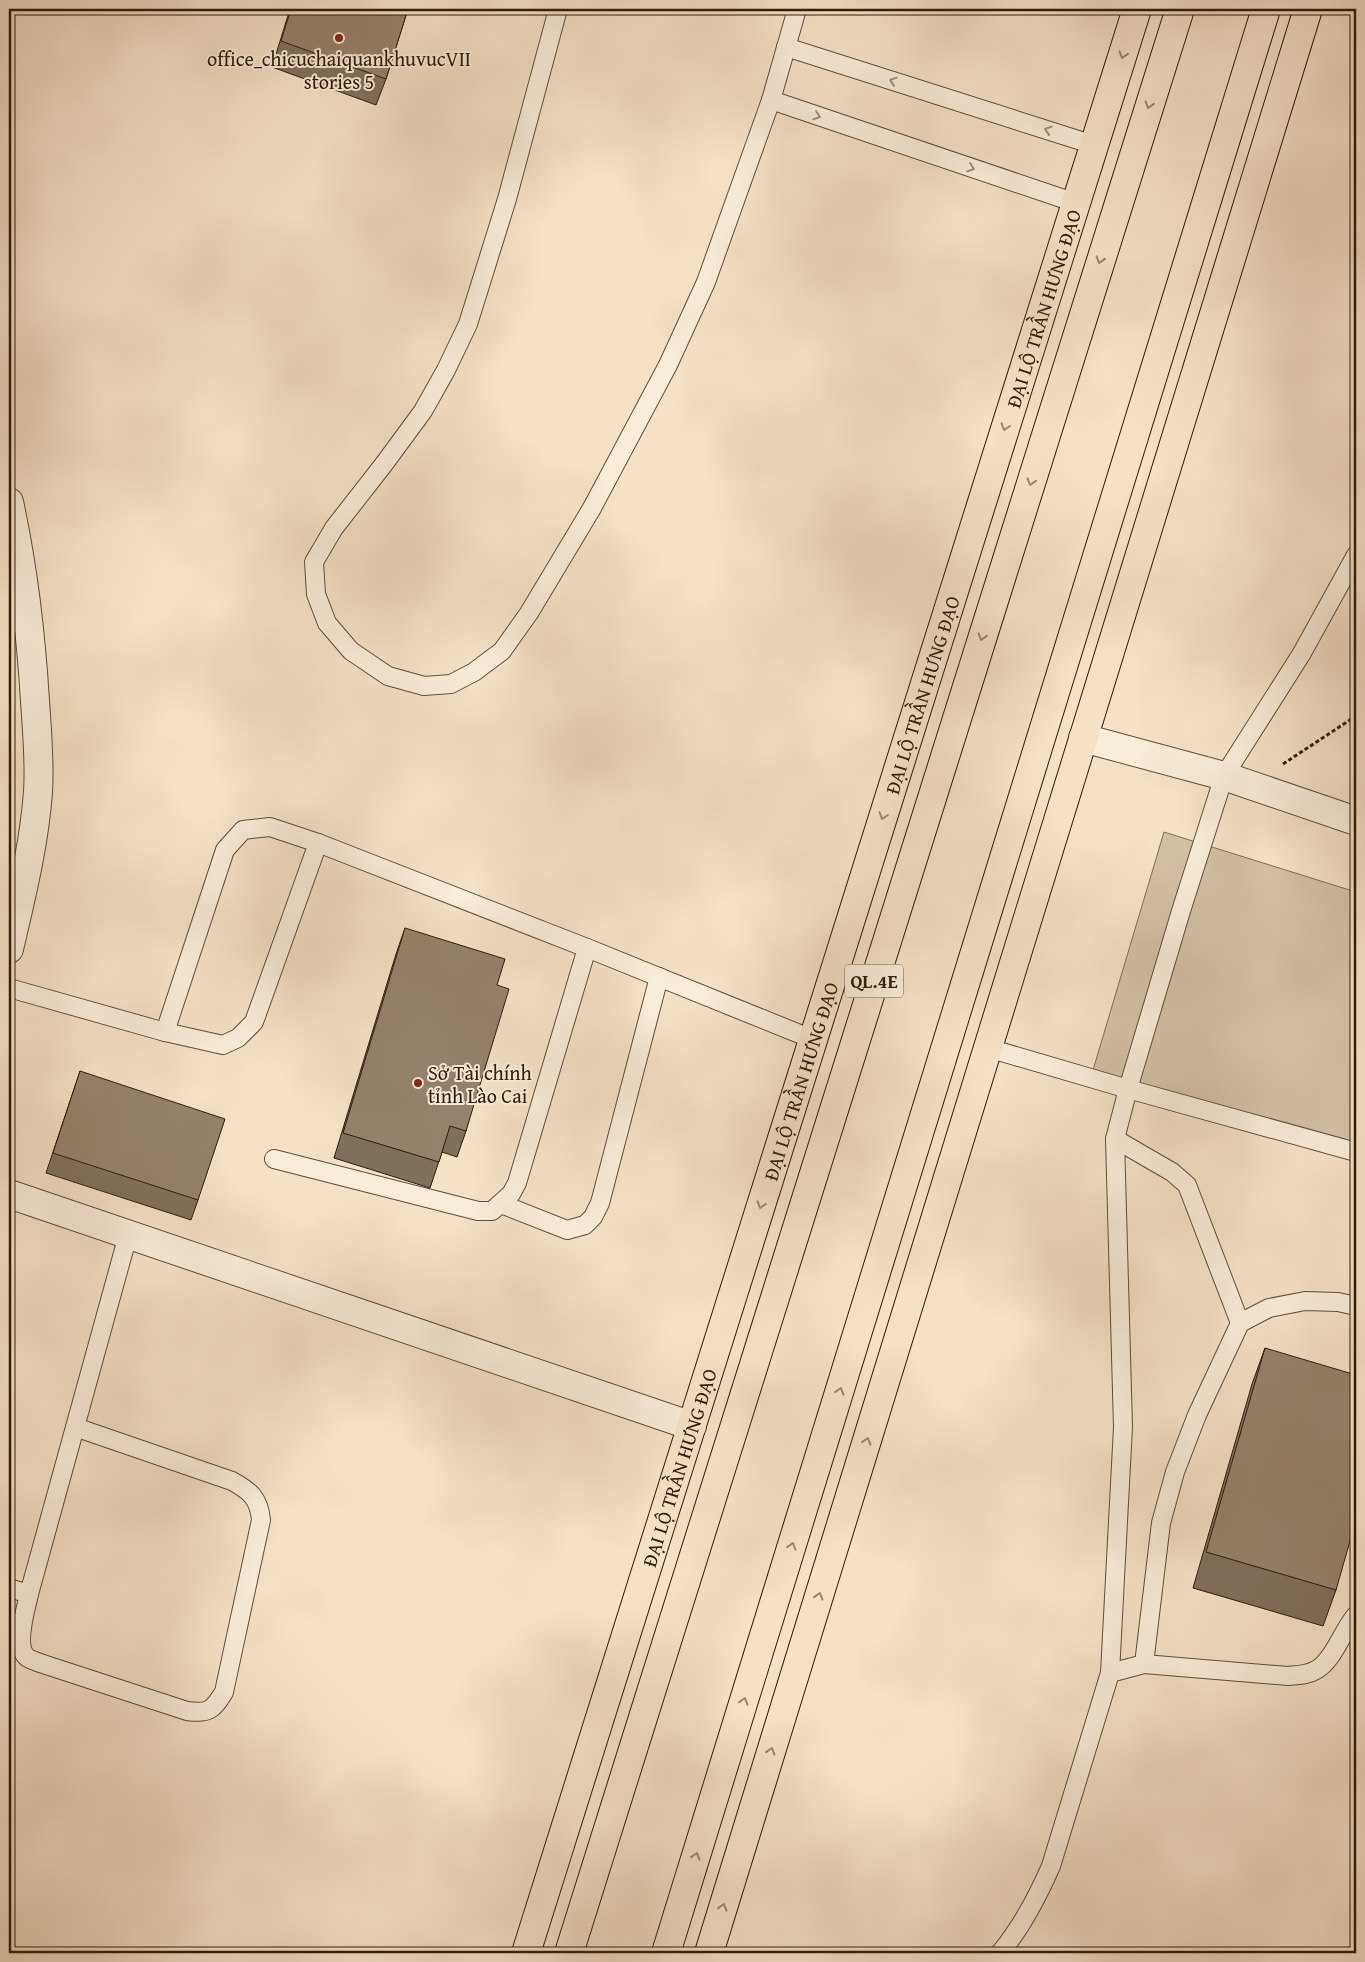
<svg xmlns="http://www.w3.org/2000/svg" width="1365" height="1962" viewBox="0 0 1365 1962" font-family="'Gentium Book Plus',serif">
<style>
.green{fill:#d2c0a6;stroke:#7f6e59}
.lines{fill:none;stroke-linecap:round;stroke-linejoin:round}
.lane-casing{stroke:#5e4d3a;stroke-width:20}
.street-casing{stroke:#5e4d3a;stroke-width:30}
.primary-casing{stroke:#2c1c0c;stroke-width:30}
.path{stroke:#2c1c0c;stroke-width:3;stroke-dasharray:4 2.5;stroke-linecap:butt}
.lane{stroke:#f8ecda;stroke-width:18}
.street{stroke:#f8ecda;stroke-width:28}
.primary{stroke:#f4e1c6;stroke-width:28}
.wall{fill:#7f705e;stroke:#2c1c0c}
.building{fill:#94826d;stroke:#2c1c0c}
.oneway{stroke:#9a8872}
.oneway2{stroke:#9c8e7d}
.poi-dot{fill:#8f2418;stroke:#f8ecda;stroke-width:2}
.labels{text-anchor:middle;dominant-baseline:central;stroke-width:4;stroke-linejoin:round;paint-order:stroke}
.shield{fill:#f8ecda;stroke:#695a4a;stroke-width:1}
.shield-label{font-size:19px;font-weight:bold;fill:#2c1c0c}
.poi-label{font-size:20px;fill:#2c1c0c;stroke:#f8ecda}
.street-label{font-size:20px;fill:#2c1c0c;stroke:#f8ecda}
</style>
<rect width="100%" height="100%" fill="#f4e1c6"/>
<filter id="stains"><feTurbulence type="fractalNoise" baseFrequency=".004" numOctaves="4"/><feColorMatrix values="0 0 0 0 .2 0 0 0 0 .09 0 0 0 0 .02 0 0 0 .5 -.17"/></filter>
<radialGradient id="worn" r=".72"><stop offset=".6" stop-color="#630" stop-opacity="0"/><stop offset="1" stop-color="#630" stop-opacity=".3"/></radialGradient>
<polygon class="green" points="1164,832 1356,892 1356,1155 1093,1070"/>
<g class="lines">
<defs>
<g id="lane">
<polyline points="558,9 507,199 468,324 446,370 423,411 384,464 334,528 314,562 316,594 327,623 351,651 388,676 424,686 451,684 474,672 502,651 529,613 592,508 668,365 706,282 771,100 797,9"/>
<polyline points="786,47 1094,145"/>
<polyline points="771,100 1076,203"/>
<polyline points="9,988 165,1032 223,1045 238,1038 254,1022 318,843"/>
<polyline points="165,1032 225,850 243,830 270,827 318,843 587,948 812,1039"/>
<polyline points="988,1048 1128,1089 1356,1152"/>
<polyline points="1115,1139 1172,1172 1187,1185 1240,1323"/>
<polyline points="274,1159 478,1211 492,1211 511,1194 517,1183 587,948"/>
<polyline points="501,1204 567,1230 585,1225 593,1217 600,1203 659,977"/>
<path d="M75,1427L232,1481C250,1491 259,1498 261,1520L224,1692C213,1710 209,1714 187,1711L43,1664C38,1662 33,1661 28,1658C13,1647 26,1610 29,1594L128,1235"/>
<polyline points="9,1588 29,1594"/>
<polyline points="1144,1664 1161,1523 1175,1472 1197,1415 1240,1323 1269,1308 1305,1301 1338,1302 1356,1306"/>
<path d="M1110,1673L1144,1664L1288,1676C1298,1675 1308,1675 1316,1670C1333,1661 1343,1630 1356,1615"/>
<path d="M1000,1953C1022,1927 1037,1898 1051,1866L1110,1673L1123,1427L1115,1139L1128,1089L1181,911L1224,776L1302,653L1356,555"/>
</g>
<g id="street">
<path d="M9,502C23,567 31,634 35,701C37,731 40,762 38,792C34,846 21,897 9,949"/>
<polyline points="1083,738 1224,776 1356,821"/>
<polyline points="9,1194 692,1426"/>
</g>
<g id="primary">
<path id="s1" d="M526,1953L1137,9"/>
<polyline points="569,1953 1180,9"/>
<polyline points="666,1953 1266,9"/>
<polyline points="709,1953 1308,9"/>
</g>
</defs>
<use href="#lane" class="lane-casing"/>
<use href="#street" class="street-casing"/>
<use href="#primary" class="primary-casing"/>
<polyline class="path" points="1283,764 1356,716"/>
<use href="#lane" class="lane"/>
<use href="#street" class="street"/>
<use href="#primary" class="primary"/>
</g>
<g class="wall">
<polygon points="290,9 408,9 386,79 376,105 272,67"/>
<polygon points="405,928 497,985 466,1131 457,1157 442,1152 430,1188 334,1158 396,954"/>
<polygon points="80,1071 198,1200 191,1220 46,1173"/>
<polygon points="1265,1348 1336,1590 1323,1626 1193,1588 1252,1384"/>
</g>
<g class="building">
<polygon points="291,9 408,9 386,79 281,41"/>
<polygon points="405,928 505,959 497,985 509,989 466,1131 450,1126 439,1162 343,1133"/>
<polygon points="80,1071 225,1119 198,1200 53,1153"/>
<polygon points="1265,1348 1356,1375 1356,1520 1336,1590 1206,1552"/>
</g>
<defs><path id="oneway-chevron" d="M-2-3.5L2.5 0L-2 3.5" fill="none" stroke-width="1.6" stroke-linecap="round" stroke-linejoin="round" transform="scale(1.25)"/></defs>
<g class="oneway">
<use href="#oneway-chevron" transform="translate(1123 55) rotate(107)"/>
<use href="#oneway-chevron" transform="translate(1149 105) rotate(107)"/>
<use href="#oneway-chevron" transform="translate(1100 260) rotate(107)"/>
<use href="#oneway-chevron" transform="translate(1005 427) rotate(108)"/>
<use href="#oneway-chevron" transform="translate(1031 482) rotate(107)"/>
<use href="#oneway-chevron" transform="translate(982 637) rotate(107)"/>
<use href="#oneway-chevron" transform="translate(883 816) rotate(108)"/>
<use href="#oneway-chevron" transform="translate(761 1205) rotate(107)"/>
<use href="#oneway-chevron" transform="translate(840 1391) rotate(-73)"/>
<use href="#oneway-chevron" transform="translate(867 1441) rotate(-73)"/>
<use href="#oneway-chevron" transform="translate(792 1546) rotate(-73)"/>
<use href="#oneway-chevron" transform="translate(819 1596) rotate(-73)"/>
<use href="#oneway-chevron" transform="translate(744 1701) rotate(-73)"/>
<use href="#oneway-chevron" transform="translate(771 1751) rotate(-73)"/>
<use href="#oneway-chevron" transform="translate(696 1856) rotate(-73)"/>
<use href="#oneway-chevron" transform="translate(723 1907) rotate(-73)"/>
</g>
<g class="oneway2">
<use href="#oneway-chevron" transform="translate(893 81) rotate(-162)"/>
<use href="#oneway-chevron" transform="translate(817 116) rotate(19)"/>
<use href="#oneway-chevron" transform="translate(1048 130) rotate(-162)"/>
<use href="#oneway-chevron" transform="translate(971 168) rotate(19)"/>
</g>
<g class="poi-dot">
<circle cx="339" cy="38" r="5"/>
<circle cx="418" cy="1083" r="5"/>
</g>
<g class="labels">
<rect class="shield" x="845" y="964.5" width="58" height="33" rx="4"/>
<g class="shield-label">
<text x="874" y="981">QL.4E</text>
</g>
<g class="poi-label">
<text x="339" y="58">office_chicuchaiquankhuvucVII<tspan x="339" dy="23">stories 5</tspan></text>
<text x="428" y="1072" text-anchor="start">Sở Tài chính<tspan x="428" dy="23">tỉnh Lào Cai</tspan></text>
</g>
<g class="street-label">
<text stroke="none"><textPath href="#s1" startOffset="1724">ĐẠI LỘ TRẦN HƯNG ĐẠO</textPath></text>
<text stroke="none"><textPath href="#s1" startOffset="1319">ĐẠI LỘ TRẦN HƯNG ĐẠO</textPath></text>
<text stroke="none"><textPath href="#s1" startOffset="914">ĐẠI LỘ TRẦN HƯNG ĐẠO</textPath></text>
<text stroke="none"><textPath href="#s1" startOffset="509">ĐẠI LỘ TRẦN HƯNG ĐẠO</textPath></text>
</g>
</g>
<rect width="1365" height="1962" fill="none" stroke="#f4e1c6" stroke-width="30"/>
<rect x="10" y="10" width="1345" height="1942" fill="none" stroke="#2c1c0c" stroke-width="2.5"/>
<rect x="15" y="15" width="1335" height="1932" fill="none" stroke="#2c1c0c"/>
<rect width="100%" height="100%" filter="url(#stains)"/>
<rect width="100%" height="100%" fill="url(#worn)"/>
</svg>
